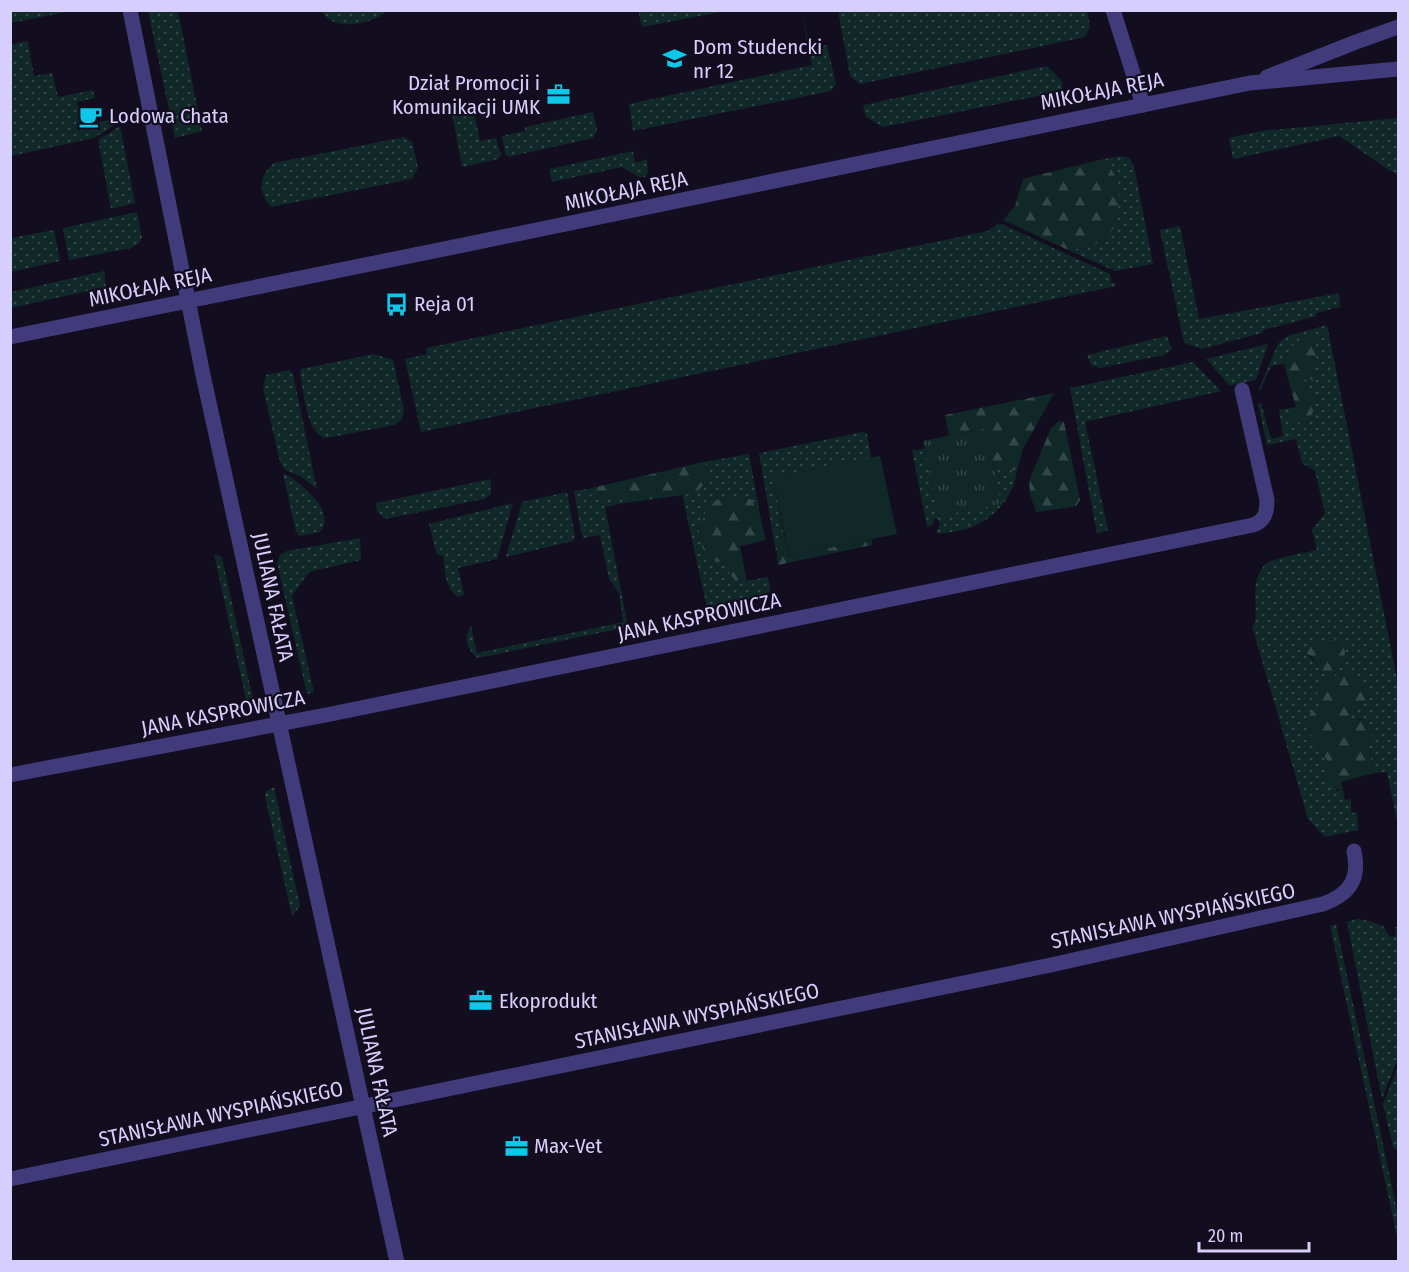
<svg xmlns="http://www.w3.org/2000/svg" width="1409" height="1272" viewBox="0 0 1409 1272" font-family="'Fira Sans Condensed',sans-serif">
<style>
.grass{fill:url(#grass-dots)}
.forest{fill:url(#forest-firs)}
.park{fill:url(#park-tufts)}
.garden{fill:#112828}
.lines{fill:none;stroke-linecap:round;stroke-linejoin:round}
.minor{stroke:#413b7b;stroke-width:15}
.labels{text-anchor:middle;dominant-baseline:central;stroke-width:4.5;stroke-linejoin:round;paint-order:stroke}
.poi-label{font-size:21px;fill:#d6cefc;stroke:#120e1f;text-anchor:start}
.street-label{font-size:21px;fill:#d6cefc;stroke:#120e1f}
</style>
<defs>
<pattern id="grass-dots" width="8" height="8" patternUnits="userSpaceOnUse" patternTransform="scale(1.5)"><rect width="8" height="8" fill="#112828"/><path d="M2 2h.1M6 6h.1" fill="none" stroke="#334648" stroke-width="1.8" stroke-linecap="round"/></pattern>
<pattern id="forest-firs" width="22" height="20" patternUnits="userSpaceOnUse" patternTransform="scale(1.5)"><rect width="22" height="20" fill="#112828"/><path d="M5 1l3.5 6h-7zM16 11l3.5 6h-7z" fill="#334648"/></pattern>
<pattern id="park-tufts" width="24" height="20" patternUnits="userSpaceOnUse" patternTransform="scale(1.5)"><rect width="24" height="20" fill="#112828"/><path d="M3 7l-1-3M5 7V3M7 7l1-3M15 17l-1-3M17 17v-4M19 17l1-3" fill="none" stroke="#334648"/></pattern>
</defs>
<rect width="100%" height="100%" fill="#120e1f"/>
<g class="grass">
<polygon points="638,10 726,10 726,11 642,27"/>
<polygon points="11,11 71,11 11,23"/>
<polygon points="148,11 178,11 202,131 175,138"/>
<path d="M322,11V10L387,11C372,24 332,33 322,11Z"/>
<polygon points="801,11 810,48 827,45 836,84 831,91 633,131 629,104 812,65"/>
<polygon points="838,11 1087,11 1090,27 1085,37 860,84 850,76"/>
<polygon points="28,41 34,76 52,73 58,97 93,90 95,98 77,102 81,126 113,119 117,120 118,123 94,138 11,156 11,44"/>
<polygon points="1047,66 1061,80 1063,91 883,127 866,117 863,105"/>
<polygon points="473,107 480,141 496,138 501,155 498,159 462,167 452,112"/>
<polygon points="593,112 597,130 593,138 508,157 505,153 502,136 525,131 525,127"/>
<polygon points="1398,118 1398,176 1339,136 1233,159 1229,138 1262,131"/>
<polygon points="120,126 135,203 111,209 98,140"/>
<path d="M404,137L412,142L418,167L412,179L271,207C257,191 259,176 274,163Z"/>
<polygon points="633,151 635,163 647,159 648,173 645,177 639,177 622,167 552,182 549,169"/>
<polygon points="1121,156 1129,158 1134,166 1153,264 1115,271 1066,249 1087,248 1110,167 1099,160"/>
<polygon points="137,212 142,238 138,244 131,248 69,260 63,228"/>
<polygon points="999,223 1110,274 1111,283 1114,283 1116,286 421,432 405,359 427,354 426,348 988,231"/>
<polygon points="1180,226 1199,319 1339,293 1340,307 1316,313 1316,316 1263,330 1262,333 1202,349 1184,343 1160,230"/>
<polygon points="54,230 60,261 11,272 11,238"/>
<polygon points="104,271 106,287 11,308 11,292"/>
<path d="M1327,325L1398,684V826L1387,772L1374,773L1367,742L1372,734L1362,719L1353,720L1350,716L1351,708L1335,676L1334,671L1344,662L1332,639L1306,654L1329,674L1319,686L1322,704L1310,713L1311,737L1327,760L1325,774L1337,791L1343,790L1345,800L1351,799V813L1357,812L1358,830L1325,837L1308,819L1252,626C1262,618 1246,581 1266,564C1275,557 1305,553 1317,550L1312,530L1325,513L1315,471L1302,463L1296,439L1267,445L1258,404L1261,403L1271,439L1283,436L1279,410L1292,408V419L1307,392L1303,376L1306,369L1309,370L1316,359L1289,351L1284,364L1271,366L1260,391H1258L1278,344L1287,336Z"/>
<polygon points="1167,336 1172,349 1164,355 1100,368 1091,365 1087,355"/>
<polygon points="1268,344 1256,380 1230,386 1206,359"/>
<path d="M374,354L393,360L404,410L402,419L395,425L326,438C306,435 304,391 300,373L301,369Z"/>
<polygon points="1193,362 1221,391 1085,422 1108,530 1097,534 1070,388"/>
<polygon points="289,370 293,374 317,489 300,476 285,470 280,462 263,388 266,375"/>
<polygon points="863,432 867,434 871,458 773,477 784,535 780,539 776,553 759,453"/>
<path d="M925,449L938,516L1001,504L994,470H1017C1014,496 996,517 972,527C962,531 950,532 939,534L936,532L940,525L938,519H934L933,524L927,527L912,450Z"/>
<polygon points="749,454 760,515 751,499 707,508 699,530 702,547 728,562 738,583 746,577 746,581 768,577 770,588 768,598 719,609 717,605 711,607 712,611 708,612 682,494 690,494 710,471 703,462"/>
<path d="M283,473C299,481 338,512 320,532L299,536L296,532Z"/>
<polygon points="491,479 491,494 484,499 385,519 377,511 376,503"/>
<path d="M587,489C595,502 605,499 619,496L625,503L605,507L628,627L478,658C467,651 463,637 471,626L477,653L623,622L619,593L609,579L600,535L584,538L581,533L574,491Z"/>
<polygon points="567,492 575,536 573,541 506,557 522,502"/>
<path d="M513,503L497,559L458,568L464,594L459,597C444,590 445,568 443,555H437L429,524Z"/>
<polygon points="360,538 361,560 309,572 292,596 314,692 307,694 277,563 280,555 287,551"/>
<polygon points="214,554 222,557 254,704 251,705 250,699 246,699"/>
<polygon points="274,787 300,906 292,916 265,796 265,792"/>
<polygon points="1357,919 1370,921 1383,926 1389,936 1394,937 1396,934 1395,927 1398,927 1398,1058 1382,1099 1347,922"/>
<polygon points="1336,924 1398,1215 1398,1241 1330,926"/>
<polygon points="1398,1066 1398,1151 1393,1147 1383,1104"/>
</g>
<g class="forest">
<polygon points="1099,160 1110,167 1118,181 1120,199 1115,226 1105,239 1087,248 1066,249 1003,220 1015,206 1023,179"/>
<path d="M1305,334L1314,339L1318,351L1313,366L1315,382L1310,379L1309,370L1306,369C1302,381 1305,391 1314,400C1314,413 1312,419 1299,423L1291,419L1292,408L1296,407L1284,364L1289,351L1298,338Z"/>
<polygon points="1054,393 1023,449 1017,470 994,470 986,428 949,436 945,415"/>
<polygon points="1059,421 1064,422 1080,500 1076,506 1072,507 1036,512 1030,495 1029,481 1051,428"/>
<path d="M703,462L710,471C706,483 702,490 690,494L625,503L619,497C605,499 595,502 587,489Z"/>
<polygon points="736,496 751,499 760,515 766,540 740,546 746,577 738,583 728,572 728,562 712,561 702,547 699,530 707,508 721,497"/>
<path d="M784,535L789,556L872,539V545L778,565C777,555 775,543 784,535Z"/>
<path d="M1316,638L1325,641L1339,639L1345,651L1344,662L1334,671L1335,676L1345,673L1363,680L1367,689V700L1360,707L1351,708L1350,716L1353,720H1367C1373,729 1372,734 1367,742L1374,773L1341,782L1343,790L1331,789L1325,774L1327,760L1311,737L1308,723L1310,713L1321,704L1317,694L1319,686L1328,674L1322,673L1313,658L1306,653L1309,644Z"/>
</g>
<polygon class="park" points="987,428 1001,504 938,516 923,441"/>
<polygon class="garden" points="880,456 897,534 789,556 773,477"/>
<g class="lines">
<g class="minor">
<polyline points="130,10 203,375 397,1262"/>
<polyline points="1113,10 1143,105"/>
<polyline points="1267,77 1356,42 1398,27"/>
<path d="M10,337C407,256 805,177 1201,93L1250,83L1398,69"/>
<path d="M10,775L326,715L1253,525C1265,521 1267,512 1267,500L1242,390"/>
<path d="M10,1179L1051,965L1323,904C1350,894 1360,879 1354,851"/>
</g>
</g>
<defs>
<symbol id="university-bare" viewBox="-9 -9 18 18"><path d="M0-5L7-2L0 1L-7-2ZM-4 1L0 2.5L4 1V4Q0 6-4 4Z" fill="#0dc8e9" stroke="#120e1f" stroke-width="2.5" paint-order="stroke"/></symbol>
<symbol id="office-bare" viewBox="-9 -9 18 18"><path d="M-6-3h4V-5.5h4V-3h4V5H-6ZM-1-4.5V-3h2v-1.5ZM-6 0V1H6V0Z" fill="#0dc8e9" stroke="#120e1f" stroke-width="2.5" paint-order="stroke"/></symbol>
<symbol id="cafe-bare" viewBox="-9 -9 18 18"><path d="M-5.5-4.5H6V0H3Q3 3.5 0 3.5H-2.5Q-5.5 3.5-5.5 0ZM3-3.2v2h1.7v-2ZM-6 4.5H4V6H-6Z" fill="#0dc8e9" stroke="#120e1f" stroke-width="2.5" paint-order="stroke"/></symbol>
<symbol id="bus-bare" viewBox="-9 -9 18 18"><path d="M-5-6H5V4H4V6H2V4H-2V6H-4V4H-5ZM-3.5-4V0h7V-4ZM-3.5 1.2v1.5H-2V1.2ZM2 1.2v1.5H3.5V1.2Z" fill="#0dc8e9" stroke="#120e1f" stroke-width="2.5" paint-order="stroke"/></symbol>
</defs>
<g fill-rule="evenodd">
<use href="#university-bare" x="658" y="42" width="33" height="33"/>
<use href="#office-bare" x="542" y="78" width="33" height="33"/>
<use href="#cafe-bare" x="74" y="100" width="33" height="33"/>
<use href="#bus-bare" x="380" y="288" width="33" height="33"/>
<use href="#office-bare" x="464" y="984" width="33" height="33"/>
<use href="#office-bare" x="500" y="1130" width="33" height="33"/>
</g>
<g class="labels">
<g class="poi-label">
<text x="693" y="47">Dom Studencki<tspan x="693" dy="24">nr 12</tspan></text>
<text x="540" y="83" text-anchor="end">Dział Promocji i<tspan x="540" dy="24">Komunikacji UMK</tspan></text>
<text x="109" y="116">Lodowa Chata</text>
<text x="414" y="304">Reja 01</text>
<text x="499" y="1001">Ekoprodukt</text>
<text x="534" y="1146">Max-Vet</text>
</g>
<g class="street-label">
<text transform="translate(1102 91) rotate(-11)">MIKOŁAJA REJA</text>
<text transform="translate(626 191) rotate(-12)">MIKOŁAJA REJA</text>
<text transform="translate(150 287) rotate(-12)">MIKOŁAJA REJA</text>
<text transform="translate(273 597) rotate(78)">JULIANA FAŁATA</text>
<text transform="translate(699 617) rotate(-12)">JANA KASPROWICZA</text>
<text transform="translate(223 713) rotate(-11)">JANA KASPROWICZA</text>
<text transform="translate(1173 916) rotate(-12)">STANISŁAWA WYSPIAŃSKIEGO</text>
<text transform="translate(697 1016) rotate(-12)">STANISŁAWA WYSPIAŃSKIEGO</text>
<text transform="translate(377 1072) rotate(78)">JULIANA FAŁATA</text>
<text transform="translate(221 1114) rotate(-12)">STANISŁAWA WYSPIAŃSKIEGO</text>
</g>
</g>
<rect width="1409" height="1272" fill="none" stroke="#d6cefc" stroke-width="24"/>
<path d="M1199 1242v9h110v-9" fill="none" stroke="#d6cefc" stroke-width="3"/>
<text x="1208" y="1242" font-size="18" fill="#d6cefc" stroke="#120e1f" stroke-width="4.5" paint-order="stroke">20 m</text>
</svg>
